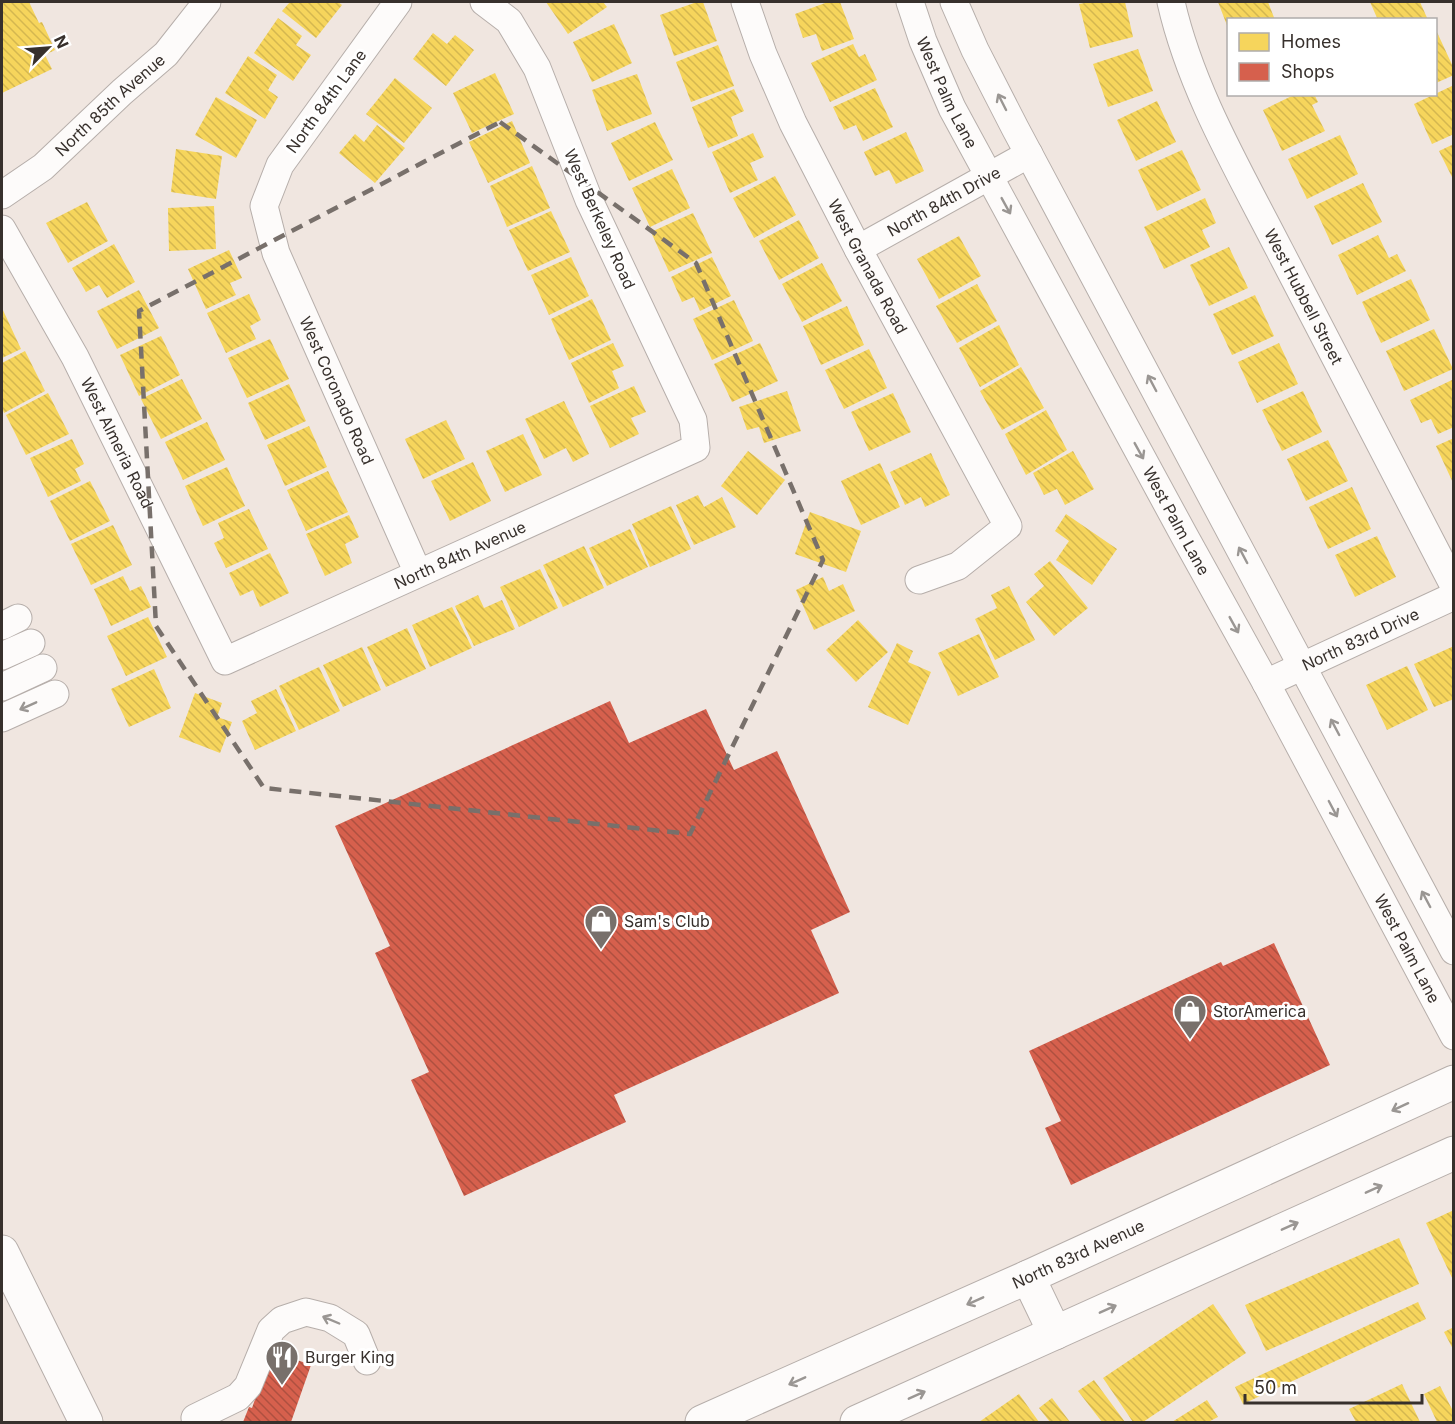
<svg xmlns="http://www.w3.org/2000/svg" width="1455" height="1424" viewBox="0 0 1455 1424" font-family="Inter,sans-serif">
<style>
.homes{fill:url(#homes-back-hatch)}
.shops{fill:url(#shops-back-hatch)}
.lines{fill:none;stroke-linecap:round;stroke-linejoin:round}
.minor-casing{stroke:#b6aeaa;stroke-width:29}
.major-casing{stroke:#b6aeaa;stroke-width:35}
.minor{stroke:#fdfbfa;stroke-width:27}
.major{stroke:#fdfbfa;stroke-width:33}
.oneway{stroke:#9a9693}
.marked{fill:none;stroke:#78706b;stroke-width:4.5;stroke-dasharray:12 8;stroke-linejoin:round}
.labels{text-anchor:middle;dominant-baseline:central;stroke-width:6;stroke-linejoin:round;paint-order:stroke}
.street-label{font-size:16px;fill:#37302c;stroke:#fff}
.poi-label{font-size:16px;fill:#37302c;stroke:#fff;text-anchor:start}
</style>
<defs>
<pattern id="homes-back-hatch" width="6" height="6" patternUnits="userSpaceOnUse" patternTransform="scale(1.5)"><rect width="6" height="6" fill="#f6d55c"/><path d="M-1 5l2 2M0 0l6 6M5-1l2 2" fill="none" stroke="#d4b750"/></pattern>
<pattern id="shops-back-hatch" width="6" height="6" patternUnits="userSpaceOnUse" patternTransform="scale(1.5)"><rect width="6" height="6" fill="#d6604d"/><path d="M-1 5l2 2M0 0l6 6M5-1l2 2" fill="none" stroke="#ae5040"/></pattern>
</defs>
<rect width="100%" height="100%" fill="#f0e6e0"/>
<g class="homes">
<polygon points="2,2 29,2 39,23 42,22 55,50 45,55 52,69 2,93"/>
<polygon points="290,2 338,2 342,5 316,38 282,11"/>
<polygon points="546,2 603,2 607,7 568,34"/>
<polygon points="697,2 703,2 717,41 674,56 660,15"/>
<polygon points="828,2 840,2 854,39 822,51 816,34 803,38 795,14"/>
<polygon points="1090,2 1125,2 1133,37 1090,48 1079,4"/>
<polygon points="1218,2 1268,2 1275,20 1228,20 1228,28"/>
<polygon points="1370,2 1420,2 1428,20 1378,20"/>
<polygon points="278,18 302,36 296,45 311,55 293,81 254,53"/>
<polygon points="614,24 632,63 592,82 573,42"/>
<polygon points="1436,30 1454,69 1454,75 1436,83"/>
<polygon points="433,33 447,44 455,35 474,50 446,86 413,59"/>
<polygon points="853,44 859,57 865,54 877,80 830,102 811,63"/>
<polygon points="718,45 734,86 691,102 676,62"/>
<polygon points="1138,49 1153,91 1108,107 1093,64"/>
<polygon points="248,56 277,75 268,90 278,97 265,119 225,93"/>
<polygon points="495,73 514,114 472,133 453,93"/>
<polygon points="637,74 652,114 607,131 592,90"/>
<polygon points="395,78 432,108 404,143 366,114"/>
<polygon points="1454,85 1454,134 1432,144 1414,104"/>
<polygon points="875,88 893,127 863,141 856,125 844,130 833,107"/>
<polygon points="734,89 744,111 731,117 738,136 708,148 692,107"/>
<polygon points="1296,94 1314,94 1318,102 1312,105 1325,131 1282,151 1263,110"/>
<polygon points="216,97 257,120 236,158 195,135"/>
<polygon points="1157,101 1176,142 1136,161 1117,120"/>
<polygon points="512,121 530,163 488,183 469,142"/>
<polygon points="655,122 673,160 629,181 611,143"/>
<polygon points="377,125 405,148 375,183 339,153 355,134 364,142"/>
<polygon points="906,132 924,171 896,184 889,170 875,176 864,152"/>
<polygon points="753,133 764,157 750,163 758,180 730,193 712,152"/>
<polygon points="1340,135 1358,174 1307,199 1288,159"/>
<polygon points="1454,144 1454,181 1439,151"/>
<polygon points="176,149 222,156 216,199 171,192"/>
<polygon points="1182,150 1201,190 1157,211 1138,170"/>
<polygon points="532,166 550,208 507,227 490,186"/>
<polygon points="672,169 690,208 650,227 632,188"/>
<polygon points="775,176 796,215 754,238 733,198"/>
<polygon points="1363,183 1382,222 1332,245 1314,206"/>
<polygon points="1205,198 1216,223 1202,230 1210,247 1164,269 1144,227"/>
<polygon points="87,202 108,241 68,263 46,223"/>
<polygon points="214,206 216,249 169,251 168,208"/>
<polygon points="551,211 570,252 528,271 509,230"/>
<polygon points="693,213 712,253 669,272 651,232"/>
<polygon points="799,220 819,258 779,280 759,241"/>
<polygon points="1378,235 1389,258 1397,254 1406,271 1357,295 1338,255"/>
<polygon points="959,236 981,276 939,299 917,259"/>
<polygon points="114,244 135,282 107,298 99,285 86,292 72,268"/>
<polygon points="1229,247 1248,288 1209,306 1190,265"/>
<polygon points="229,250 242,278 230,283 236,295 206,309 188,269"/>
<polygon points="571,257 589,296 549,315 531,275"/>
<polygon points="712,257 731,296 700,311 694,297 682,302 671,277"/>
<polygon points="822,263 842,301 802,322 782,284"/>
<polygon points="1411,279 1430,320 1381,343 1362,302"/>
<polygon points="977,284 997,321 957,343 936,306"/>
<polygon points="139,290 159,328 117,349 97,311"/>
<polygon points="249,294 261,320 250,326 256,339 226,353 207,313"/>
<polygon points="1255,295 1274,336 1232,355 1213,314"/>
<polygon points="592,299 611,340 569,360 551,319"/>
<polygon points="734,300 753,341 712,360 693,319"/>
<polygon points="847,306 864,345 821,365 803,326"/>
<polygon points="2,308 21,349 2,358"/>
<polygon points="999,325 1019,365 980,387 959,348"/>
<polygon points="1434,329 1453,369 1404,391 1386,351"/>
<polygon points="161,336 180,375 139,396 120,355"/>
<polygon points="270,339 289,379 247,398 228,358"/>
<polygon points="613,343 624,366 612,371 619,388 589,403 571,363"/>
<polygon points="760,343 778,381 732,402 714,364"/>
<polygon points="1279,343 1298,384 1257,403 1238,362"/>
<polygon points="869,349 887,388 844,409 825,370"/>
<polygon points="25,351 45,391 4,413 2,408 2,363"/>
<polygon points="1021,367 1044,408 1002,430 980,391"/>
<polygon points="182,379 202,419 161,439 141,399"/>
<polygon points="1452,380 1454,384 1454,427 1438,434 1431,419 1421,423 1410,400"/>
<polygon points="289,384 306,421 265,440 248,403"/>
<polygon points="634,386 646,412 631,418 639,434 610,448 590,406"/>
<polygon points="787,391 801,431 764,443 759,427 747,430 739,407"/>
<polygon points="1303,391 1322,432 1282,451 1262,410"/>
<polygon points="48,393 69,434 26,455 6,415"/>
<polygon points="893,393 911,432 869,451 851,412"/>
<polygon points="564,401 589,454 573,462 566,448 544,459 525,419"/>
<polygon points="1046,410 1067,450 1026,475 1005,434"/>
<polygon points="446,420 465,459 423,479 405,439"/>
<polygon points="207,422 225,460 183,480 165,442"/>
<polygon points="309,426 327,467 285,486 267,445"/>
<polygon points="523,434 542,475 505,492 486,451"/>
<polygon points="1454,438 1454,485 1436,446"/>
<polygon points="72,439 84,464 75,469 81,481 48,497 30,458"/>
<polygon points="1328,440 1348,481 1306,501 1287,459"/>
<polygon points="748,451 785,480 757,515 721,486"/>
<polygon points="1073,451 1094,489 1065,505 1057,489 1044,495 1033,473"/>
<polygon points="931,453 950,495 925,507 921,497 905,505 890,472"/>
<polygon points="473,462 491,501 450,521 431,481"/>
<polygon points="880,463 900,507 861,525 841,481"/>
<polygon points="227,467 245,506 203,526 185,486"/>
<polygon points="328,471 348,512 306,531 287,490"/>
<polygon points="90,481 110,521 70,541 50,501"/>
<polygon points="1352,487 1371,529 1328,549 1309,507"/>
<polygon points="698,495 704,507 722,497 736,527 694,545 676,505"/>
<polygon points="671,506 691,549 650,567 632,524"/>
<polygon points="249,509 268,549 226,568 214,543 224,538 218,523"/>
<polygon points="810,512 861,531 846,572 795,554"/>
<polygon points="1066,514 1117,549 1092,585 1056,560 1069,541 1055,531"/>
<polygon points="349,515 359,537 345,544 352,563 325,576 306,534"/>
<polygon points="113,525 132,565 91,585 71,544"/>
<polygon points="630,529 648,567 607,586 589,548"/>
<polygon points="1377,536 1396,577 1355,597 1335,555"/>
<polygon points="584,546 604,588 563,607 543,565"/>
<polygon points="270,553 289,593 260,607 253,590 240,596 229,573"/>
<polygon points="1050,561 1088,608 1054,636 1026,602 1044,586 1034,574"/>
<polygon points="540,569 558,608 519,627 500,587"/>
<polygon points="123,576 130,591 141,586 151,607 111,626 94,589"/>
<polygon points="823,577 829,591 843,584 855,611 814,630 796,590"/>
<polygon points="1009,586 1035,640 995,660 975,619 997,608 991,595"/>
<polygon points="478,595 484,608 502,600 515,629 474,646 455,606"/>
<polygon points="452,607 472,648 430,667 412,625"/>
<polygon points="148,617 167,657 126,676 107,636"/>
<polygon points="858,620 888,652 856,682 826,650"/>
<polygon points="407,628 426,669 386,687 367,647"/>
<polygon points="979,634 999,677 958,696 938,653"/>
<polygon points="897,643 913,651 908,662 931,672 908,725 868,707"/>
<polygon points="1454,646 1454,699 1434,707 1414,664"/>
<polygon points="362,647 381,690 343,707 323,665"/>
<polygon points="1407,666 1428,710 1387,730 1366,685"/>
<polygon points="319,667 340,711 299,730 279,686"/>
<polygon points="154,669 171,708 129,727 111,689"/>
<polygon points="276,689 296,731 255,750 242,721 257,713 251,701"/>
<polygon points="195,693 222,703 217,717 232,722 220,753 179,737"/>
<polygon points="1454,1210 1454,1282 1426,1223"/>
<polygon points="1399,1238 1419,1284 1266,1351 1245,1305"/>
<polygon points="1418,1302 1426,1319 1243,1404 1235,1387"/>
<polygon points="1213,1304 1246,1353 1143,1422 1133,1422 1103,1378"/>
<polygon points="1454,1327 1454,1351 1444,1332"/>
<polygon points="1094,1380 1125,1422 1102,1422 1078,1391"/>
<polygon points="1402,1384 1420,1422 1356,1422 1349,1409"/>
<polygon points="1440,1386 1454,1413 1454,1422 1437,1422 1424,1394"/>
<polygon points="1019,1394 1039,1422 979,1422"/>
<polygon points="1052,1398 1070,1422 1050,1422 1039,1408"/>
<polygon points="1207,1400 1218,1417 1208,1422 1172,1422"/>
</g>
<g class="shops">
<polygon points="610,701 629,743 706,709 734,770 777,751 850,912 811,930 839,993 614,1095 626,1122 464,1196 411,1080 429,1072 375,953 390,946 335,826"/>
<polygon points="1274,943 1330,1065 1071,1185 1045,1128 1061,1121 1029,1051 1221,962 1223,966"/>
<polygon points="272,1351 311,1365 291,1422 243,1422 249,1407 252,1408"/>
</g>
<g class="lines">
<defs>
<g id="minor">
<path id="s1" d="M398,2L280,165L264,206L276,253L418,573"/>
<path id="s2" d="M745,2L763,54L793,123L858,249L1008,526L958,566L919,580"/>
<path id="s3" d="M910,2L923,41L952,108L1185,537L1266,683L1454,1036"/>
<polyline points="954,2 975,50 1015,128 1454,951"/>
<path id="s4" d="M1171,2C1191,90 1239,171 1280,251C1338,362 1396,474 1454,586"/>
<path id="s5" d="M2,195L43,167L122,92L166,54L207,2"/>
<path id="s6" d="M2,229L75,357L225,661L696,448L693,420L589,200L537,68L509,21L484,2"/>
<path id="s7" d="M858,249L1029,154"/>
<polyline points="2,626 18,618"/>
<polyline points="2,656 31,643"/>
<path id="s8" d="M1266,683L1454,596"/>
<polyline points="2,687 43,668"/>
<polyline points="2,718 55,694"/>
<polyline points="195,1418 238,1397 248,1386 271,1330 282,1320 306,1312 330,1318 356,1334 367,1361"/>
</g>
<g id="major">
<polyline points="2,1252 86,1422"/>
<polyline points="1028,1277 1055,1333"/>
<path id="s9" d="M702,1422L1028,1277L1454,1082"/>
<polyline points="857,1422 1454,1153"/>
</g>
</defs>
<use href="#minor" class="minor-casing"/>
<use href="#major" class="major-casing"/>
<use href="#minor" class="minor"/>
<use href="#major" class="major"/>
</g>
<defs><path id="oneway-shaft" d="M-6 0H5M1.5-3L5.5 0L1.5 3" fill="none" stroke-width="1.6" stroke-linecap="round" stroke-linejoin="round" transform="scale(1.5)"/></defs>
<g class="oneway">
<use href="#oneway-shaft" transform="translate(1002 102) rotate(-117)"/>
<use href="#oneway-shaft" transform="translate(1006 206) rotate(61)"/>
<use href="#oneway-shaft" transform="translate(1152 383) rotate(-118)"/>
<use href="#oneway-shaft" transform="translate(1139 451) rotate(61)"/>
<use href="#oneway-shaft" transform="translate(1243 555) rotate(-118)"/>
<use href="#oneway-shaft" transform="translate(1234 625) rotate(61)"/>
<use href="#oneway-shaft" transform="translate(28 706) rotate(156)"/>
<use href="#oneway-shaft" transform="translate(1335 727) rotate(-118)"/>
<use href="#oneway-shaft" transform="translate(1333 809) rotate(62)"/>
<use href="#oneway-shaft" transform="translate(1426 899) rotate(-118)"/>
<use href="#oneway-shaft" transform="translate(1400 1107) rotate(155)"/>
<use href="#oneway-shaft" transform="translate(1374 1189) rotate(-24)"/>
<use href="#oneway-shaft" transform="translate(1290 1226) rotate(-24)"/>
<use href="#oneway-shaft" transform="translate(975 1301) rotate(156)"/>
<use href="#oneway-shaft" transform="translate(1108 1309) rotate(-24)"/>
<use href="#oneway-shaft" transform="translate(331 1320) rotate(-157)"/>
<use href="#oneway-shaft" transform="translate(797 1381) rotate(156)"/>
<use href="#oneway-shaft" transform="translate(917 1395) rotate(-24)"/>
</g>
<path class="marked" d="M500,122L696,263L823,560L690,834L264,788L156,626L139,311Z"/>
<defs>
<symbol id="shop-pin" viewBox="-11 -11 22 30"><path d="M0 17L-7.5 6A9.5 9.5 0 1 1 7.5 6Z" fill="#78706b" stroke="#fff"/><path d="M-5-2.5h2.3a2.7 3.5 0 0 1 5.4 0H5L5.5 6h-11ZM-1.5-2.5h3a1.5 2.3 0 0 0-3 0Z" fill="#fff"/></symbol>
<symbol id="restaurant-pin" viewBox="-11 -11 22 30"><path d="M0 17L-7.5 6A9.5 9.5 0 1 1 7.5 6Z" fill="#78706b" stroke="#fff"/><path d="M-5-6h1v4h1v-4h1v4h1v-4h1v5L-1.5 .5V6h-2V.5L-5-1ZM5-6V6H3V1.5H1.5Q1.5-4 5-6Z" fill="#fff"/></symbol>
</defs>
<g fill-rule="evenodd">
<use href="#shop-pin" x="582" y="902" width="38" height="52"/>
<use href="#shop-pin" x="1171" y="992" width="38" height="52"/>
<use href="#restaurant-pin" x="263" y="1338" width="38" height="52"/>
</g>
<g class="labels">
<g class="street-label">
<text stroke="none"><textPath href="#s3" startOffset="98">West Palm Lane</textPath></text>
<text transform="translate(326 101) rotate(-54)">North 84th Lane</text>
<text stroke="none"><textPath href="#s5" startOffset="141">North 85th Avenue</textPath></text>
<text stroke="none"><textPath href="#s7" startOffset="98">North 84th Drive</textPath></text>
<text transform="translate(600 219) rotate(66)">West Berkeley Road</text>
<text stroke="none"><textPath href="#s2" startOffset="292">West Granada Road</textPath></text>
<text stroke="none"><textPath href="#s4" startOffset="324">West Hubbell Street</textPath></text>
<text stroke="none"><textPath href="#s1" startOffset="444">West Coronado Road</textPath></text>
<text stroke="none"><textPath href="#s6" startOffset="243">West Almeria Road</textPath></text>
<text stroke="none"><textPath href="#s3" startOffset="584">West Palm Lane</textPath></text>
<text stroke="none"><textPath href="#s6" startOffset="744">North 84th Avenue</textPath></text>
<text stroke="none"><textPath href="#s8" startOffset="104">North 83rd Drive</textPath></text>
<text stroke="none"><textPath href="#s3" startOffset="1070">West Palm Lane</textPath></text>
<text stroke="none"><textPath href="#s9" startOffset="412">North 83rd Avenue</textPath></text>
</g>
<g class="poi-label">
<text x="624" y="921">Sam's Club</text>
<text x="1213" y="1011">StorAmerica</text>
<text x="305" y="1357">Burger King</text>
</g>
</g>
<rect width="1455" height="1424" fill="none" stroke="#37302c" stroke-width="6"/>
<rect x="1227" y="18" width="210" height="78" fill="#ffffff" stroke="#afacab" stroke-width="1.5"/>
<rect x="1239" y="33" width="30" height="18" fill="#f6d55c" stroke="#afacab" stroke-width="1.5"/>
<text x="1281" y="48" font-size="18" fill="#37302c">Homes</text>
<rect x="1239" y="63" width="30" height="18" fill="#d6604d" stroke="#afacab" stroke-width="1.5"/>
<text x="1281" y="78" font-size="18" fill="#37302c">Shops</text>
<g transform="translate(48 48) rotate(65)" stroke="#ffffff" stroke-width="4.5" paint-order="stroke">
<path d="M0-4.5L10 22L0 15L-10 22Z" fill="#37302c"/>
<text y="-9" font-size="16" font-weight="bold" text-anchor="middle" fill="#37302c">N</text>
</g>
<path d="M1245 1394v9h177v-9" fill="none" stroke="#37302c" stroke-width="3"/>
<text x="1254" y="1394" font-size="18" fill="#37302c" stroke="#ffffff" stroke-width="4.5" paint-order="stroke">50 m</text>
</svg>
